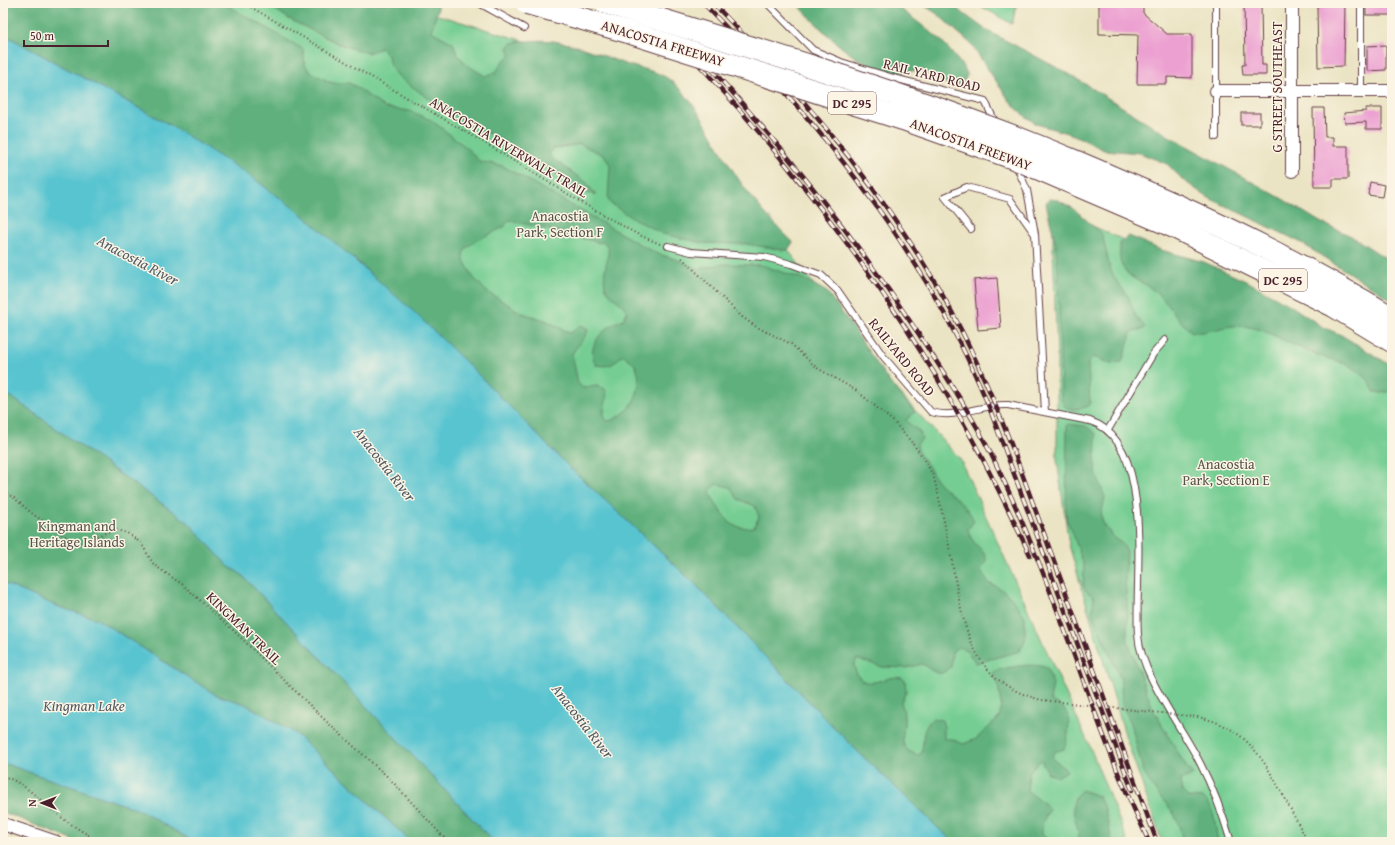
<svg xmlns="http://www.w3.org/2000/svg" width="1395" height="845" viewBox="0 0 1395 845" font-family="'Gentium Book Plus',serif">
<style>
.green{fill:#74cd93;stroke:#5f765f}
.forest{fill:#5fb07d;stroke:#546854;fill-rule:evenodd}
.water{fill:#58c4d0;stroke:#51727e}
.building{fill:#eca0d1}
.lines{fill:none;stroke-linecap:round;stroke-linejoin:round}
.service-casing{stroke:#623d42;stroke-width:8}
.minor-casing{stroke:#623d42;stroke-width:14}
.motorway-casing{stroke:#623d42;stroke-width:24}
.path{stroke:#623d42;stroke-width:2;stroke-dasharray:1 3;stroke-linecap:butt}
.service{stroke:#fff;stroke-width:6}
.minor{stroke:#fff;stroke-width:12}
.motorway{stroke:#fff;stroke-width:22}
.rail-casing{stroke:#4a1f2b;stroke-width:4.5}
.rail{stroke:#fcf5e5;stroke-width:3;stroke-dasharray:9;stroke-linecap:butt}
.motorway-bridge-casing{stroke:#623d42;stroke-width:24;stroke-linecap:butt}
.path-bridge{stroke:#623d42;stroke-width:2;stroke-dasharray:1 3;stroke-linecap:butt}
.motorway-bridge{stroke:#fff;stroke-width:22}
.labels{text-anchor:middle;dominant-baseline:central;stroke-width:3;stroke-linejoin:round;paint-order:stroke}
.shield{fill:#fcf5e5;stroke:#7f5f63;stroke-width:1}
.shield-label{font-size:13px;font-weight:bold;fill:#4a1f2b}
.street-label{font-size:14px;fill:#4a1f2b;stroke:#fcf5e5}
.park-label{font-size:14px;fill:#57534a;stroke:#fcf5e5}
.water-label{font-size:15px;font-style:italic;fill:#4f5965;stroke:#fcf5e5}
</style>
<rect width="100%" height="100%" fill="#fcf5e5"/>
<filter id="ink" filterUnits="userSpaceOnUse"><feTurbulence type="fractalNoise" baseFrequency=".025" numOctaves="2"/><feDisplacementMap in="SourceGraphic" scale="8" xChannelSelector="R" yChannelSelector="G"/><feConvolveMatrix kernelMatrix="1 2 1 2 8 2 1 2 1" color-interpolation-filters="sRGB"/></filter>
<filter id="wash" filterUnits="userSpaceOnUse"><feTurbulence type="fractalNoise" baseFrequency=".012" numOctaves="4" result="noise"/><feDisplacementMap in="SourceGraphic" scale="16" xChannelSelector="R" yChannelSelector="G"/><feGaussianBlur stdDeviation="0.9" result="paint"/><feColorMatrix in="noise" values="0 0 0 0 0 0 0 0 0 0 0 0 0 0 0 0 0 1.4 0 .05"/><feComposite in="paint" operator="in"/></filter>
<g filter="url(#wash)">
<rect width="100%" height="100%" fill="#ebe4c4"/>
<g class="green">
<polygon points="3,3 398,3 661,82 881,373 960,459 1090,747 1128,842 953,842 303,215 3,34"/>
<polygon points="975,3 1017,3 1012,24"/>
<polygon points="1053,208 1157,255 1392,373 1392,842 1162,842 1126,738 1069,545 1057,460 1057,358 1053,247"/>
</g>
<g class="forest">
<path d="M3,3H223L303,49L305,65L310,72L332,83H349L355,86L385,108L410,111L431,120L466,147L479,161L503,166L655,253L675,259L698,269L722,264L761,265L804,279L827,292L849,322L890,383L915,412L906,420C911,428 921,428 922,439L917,444C918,453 920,456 926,463C931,469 934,478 940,484C953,497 966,503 974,521L968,529C971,546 984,547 987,561L981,569C988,588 992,582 1005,592C1013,598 1019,609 1025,616V640L1020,651L976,663L966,650L958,647L952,652L951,667C938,679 934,671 922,664L906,668L882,667L857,659L854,665C861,701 891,668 905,680L906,692L901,702C902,706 904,710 904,715C906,733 894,748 918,755L921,754C925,738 920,731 933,718L942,720L944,727V739H952L963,744L976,739L998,719L1000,715L1001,705L998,684L992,676L995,671C1007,667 1036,662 1047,668L1053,684L1050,700C1054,703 1060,705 1064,709C1072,717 1068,739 1064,749L1054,752L1052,757L1067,771L1057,777L1048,773L1041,760L1029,772L1027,791L1044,803L1049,809L1042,824V835L1053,842H953L853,747L692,581L567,465L470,366L357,261L170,125L3,34ZM509,220L601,243L603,241L608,247C610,260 598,281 609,293C615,300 622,303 627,311L624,319C606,325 584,345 596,365C609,367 613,365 621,356H625C629,359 634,363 636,367C644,386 634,408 618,417C614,419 611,421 607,421C598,411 612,399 604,388L596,386L583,388L578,383L572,354C577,345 584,340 588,331L587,328L581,325L570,333L545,320L522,313L486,291L473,277L464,260L463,254L466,248L477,240L504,227ZM716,484L730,487L738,499L755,506L759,517L754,527C747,528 738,528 732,524C725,519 711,499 710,491Z"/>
<path d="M266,3H437L438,9L431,31L453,43L458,55L467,65L485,76L496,72L503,61L511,55L508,48L511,44C516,41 522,41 529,41C564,37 593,52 625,64C644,70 663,71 677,86C701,109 715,144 734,172C750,198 771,221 793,242L788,250H783L747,244L702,243L663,234L629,216L610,203L608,199L610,165L605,156L580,144L552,149L549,153L552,158L587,183L596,195L584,192L524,153L439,106L400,78L390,66L388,56L382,48L367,53L339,44L289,19Z"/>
<path d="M796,3H893L941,40L965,69L967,75C959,99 934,74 921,71C913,69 904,74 896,73C852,66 826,33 796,3Z"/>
<polygon points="920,3 949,3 986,30 1069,74 1169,136 1281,198 1320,222 1351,236 1392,262 1392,300 1298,241 1207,197 1183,180 1167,164 1140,153 1104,150 1074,135 1036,124 1021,113 1009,100 970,43 936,13"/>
<path d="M1049,199L1058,200L1074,209L1102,234L1110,268L1115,279L1128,296L1136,317L1145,327L1144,329L1134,331L1131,333L1122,362L1111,364L1094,357L1088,363L1090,402L1089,405C1084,409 1068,412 1063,405C1062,402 1061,398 1061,395L1058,274L1056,246L1046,203Z"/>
<path d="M1129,236L1161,250L1204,262L1250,283L1290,305L1321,326L1341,335L1392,366V391L1382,393L1374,392C1371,381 1364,375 1355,369C1341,360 1326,359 1312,353C1289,345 1267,328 1243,326C1225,324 1209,334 1192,332C1176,320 1168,300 1152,289C1143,282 1130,279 1124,269C1118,261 1120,252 1120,242Z"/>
<polygon points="3,391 188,522 228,566 241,574 494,842 411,842 295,733 245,704 216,695 97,619 59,607 3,583"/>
<path d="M1067,424L1086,426L1096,434L1095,463L1097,477L1105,497L1101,516L1103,523L1112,536L1121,542L1127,552L1125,581L1128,614L1127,636L1129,645L1153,709L1187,768L1193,774L1180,781L1182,791L1188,797L1203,798C1216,806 1215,829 1218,842H1183L1179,825L1173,812L1156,792L1143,772L1131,723L1122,705L1121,680L1092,614L1094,597L1086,591L1083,585L1084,566L1072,531L1066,519Z"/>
<polygon points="3,763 142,811 194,842 77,842 3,812"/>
<path d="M1082,790L1098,796L1105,809L1112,842H1075L1079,836C1077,819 1065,803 1082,790Z"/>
</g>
<g class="water">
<polygon points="3,34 170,125 246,173 303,215 412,310 470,366 567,465 692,581 853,747 953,842 494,842 241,574 228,566 188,522 3,391"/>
<polygon points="3,583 59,607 97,619 216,695 245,704 295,733 411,842 194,842 142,811 3,763"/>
</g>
<g id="blocks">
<g class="building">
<polygon points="1099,3 1143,3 1143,13 1167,34 1192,34 1192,78 1167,77 1167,84 1137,84 1138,35 1099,34"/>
<polygon points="1244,3 1261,3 1262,65 1266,65 1266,75 1243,75 1242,65 1245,65"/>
<polygon points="1345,3 1344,66 1318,67 1317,6"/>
<rect x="1366" y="3" width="26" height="12"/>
<polygon points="1386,45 1386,70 1367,71 1367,46"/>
<polygon points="1313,108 1324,108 1325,137 1333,137 1333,146 1348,146 1348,179 1333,179 1333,187 1314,187"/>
<polygon points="1366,108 1382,108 1382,129 1366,129 1366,122 1345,123 1344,113 1366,111"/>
<rect x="1241" y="113" width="19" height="12"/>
<polygon points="1370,182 1384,185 1382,197 1368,195"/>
<polygon points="997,278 1001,328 978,330 974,280"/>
</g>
</g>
</g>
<g filter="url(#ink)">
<use href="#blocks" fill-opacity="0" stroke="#623d42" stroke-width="1"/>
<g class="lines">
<defs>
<g id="service">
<polyline points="479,3 524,28"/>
<polyline points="767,3 813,50 841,62 897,79 985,101 996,124"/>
<polyline points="1216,3 1216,137"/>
<polyline points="1361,90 1361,3"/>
<polyline points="1016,165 1027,190 1035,234 1045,412"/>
<polyline points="971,229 945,197 967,187 1010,199 1034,233"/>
<path d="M668,246L691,252L764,257L791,264L821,275L838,291L883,356L931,412C958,420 982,403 1008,405L1090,421C1156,442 1134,579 1138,635C1141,676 1182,727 1200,763C1213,788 1223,815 1231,842"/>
<polyline points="1108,430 1153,354 1165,340"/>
</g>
<g id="minor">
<polyline points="1292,3 1292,171"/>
<polyline points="1216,91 1392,91"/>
<polyline points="3,824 56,842"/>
</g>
<g id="motorway">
<path d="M1178,206C1251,239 1323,276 1392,318"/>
<polyline points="1170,225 1334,306 1392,341"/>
</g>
</defs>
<use href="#service" class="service-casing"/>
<use href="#minor" class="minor-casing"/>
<use href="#motorway" class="motorway-casing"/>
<g class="path">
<polyline points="244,3 480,140 584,204 637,234 660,244"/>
<polyline points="682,258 741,316 755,326 791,344 817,368 857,391 894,422 913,444"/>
<polyline points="3,492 13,497 34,515 68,538 79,543 87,543 102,534 116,530 127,533 141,543 154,565 182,584 232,629 328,723 390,779 448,842"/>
<path d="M3,776C25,783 38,799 56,813C69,824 85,833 100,842"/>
<polyline points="1283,795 1308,842"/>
</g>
<use href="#service" class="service"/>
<use href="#minor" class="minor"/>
<use href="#motorway" class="motorway"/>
<defs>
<g id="rail">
<path d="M639,3C759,121 874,266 957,412C984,458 1007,507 1030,555"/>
<path d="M649,3C748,104 840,215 918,333C943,372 969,410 990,452C1040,552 1074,660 1115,765C1125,791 1138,816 1149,842"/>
<path d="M703,3C721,21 738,40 755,59C850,162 936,276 989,407L1132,790"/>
<path d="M713,3C792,84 868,172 927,269C964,328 991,392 1016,457L1157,842"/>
</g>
</defs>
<use href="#rail" class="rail-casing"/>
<use href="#rail" class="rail"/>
<defs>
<g id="motorway-bridge">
<polyline points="527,3 628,32 903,119 1016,159 1170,225"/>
<path d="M607,3C729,41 852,77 972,121C1042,146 1110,176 1178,206"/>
</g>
</defs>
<use href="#motorway-bridge" class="motorway-bridge-casing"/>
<path class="path-bridge" d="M913,444L925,460L934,478C942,509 948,541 954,573C965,633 973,683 1042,700L1198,717C1245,727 1261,755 1283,795"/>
<use href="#motorway-bridge" class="motorway-bridge"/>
</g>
</g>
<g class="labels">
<g class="shield">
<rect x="828" y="92" width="48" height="22" rx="3"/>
<rect x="1259" y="269" width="48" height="22" rx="3"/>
</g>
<g class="shield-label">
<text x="852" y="103">DC 295</text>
<text x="1283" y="280">DC 295</text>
</g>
<g class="street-label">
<text transform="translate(663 43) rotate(17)">ANACOSTIA FREEWAY</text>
<text transform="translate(932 75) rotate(14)">RAIL YARD ROAD</text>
<text transform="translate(1277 87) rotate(-90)">G STREET SOUTHEAST</text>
<text transform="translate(971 144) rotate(20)">ANACOSTIA FREEWAY</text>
<text transform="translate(509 147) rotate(31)">ANACOSTIA RIVERWALK TRAIL</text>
<text transform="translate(902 357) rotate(51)">RAILYARD ROAD</text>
<text transform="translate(244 628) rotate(44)">KINGMAN TRAIL</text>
</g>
<g class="park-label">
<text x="560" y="216">Anacostia<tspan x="560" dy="16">Park, Section F</tspan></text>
<text x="1226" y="464">Anacostia<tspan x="1226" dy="16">Park, Section E</tspan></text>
<text x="77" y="526">Kingman and<tspan x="77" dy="16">Heritage Islands</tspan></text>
</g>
<g class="water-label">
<text transform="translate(138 260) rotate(28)">Anacostia River</text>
<text transform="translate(385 464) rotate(52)">Anacostia River</text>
<text x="84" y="705">Kingman Lake</text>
<text transform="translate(583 721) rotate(52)">Anacostia River</text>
</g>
</g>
<rect width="1395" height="845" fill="none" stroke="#fcf5e5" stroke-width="16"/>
<g transform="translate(42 803) rotate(270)" stroke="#fcf5e5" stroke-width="3" paint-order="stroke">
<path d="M0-3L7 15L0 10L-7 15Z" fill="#4a1f2b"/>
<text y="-6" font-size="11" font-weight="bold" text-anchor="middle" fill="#4a1f2b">N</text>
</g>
<path d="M24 40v6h84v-6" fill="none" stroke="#4a1f2b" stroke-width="2"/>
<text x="30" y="40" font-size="12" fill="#4a1f2b" stroke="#fcf5e5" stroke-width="3" paint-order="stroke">50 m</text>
</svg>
